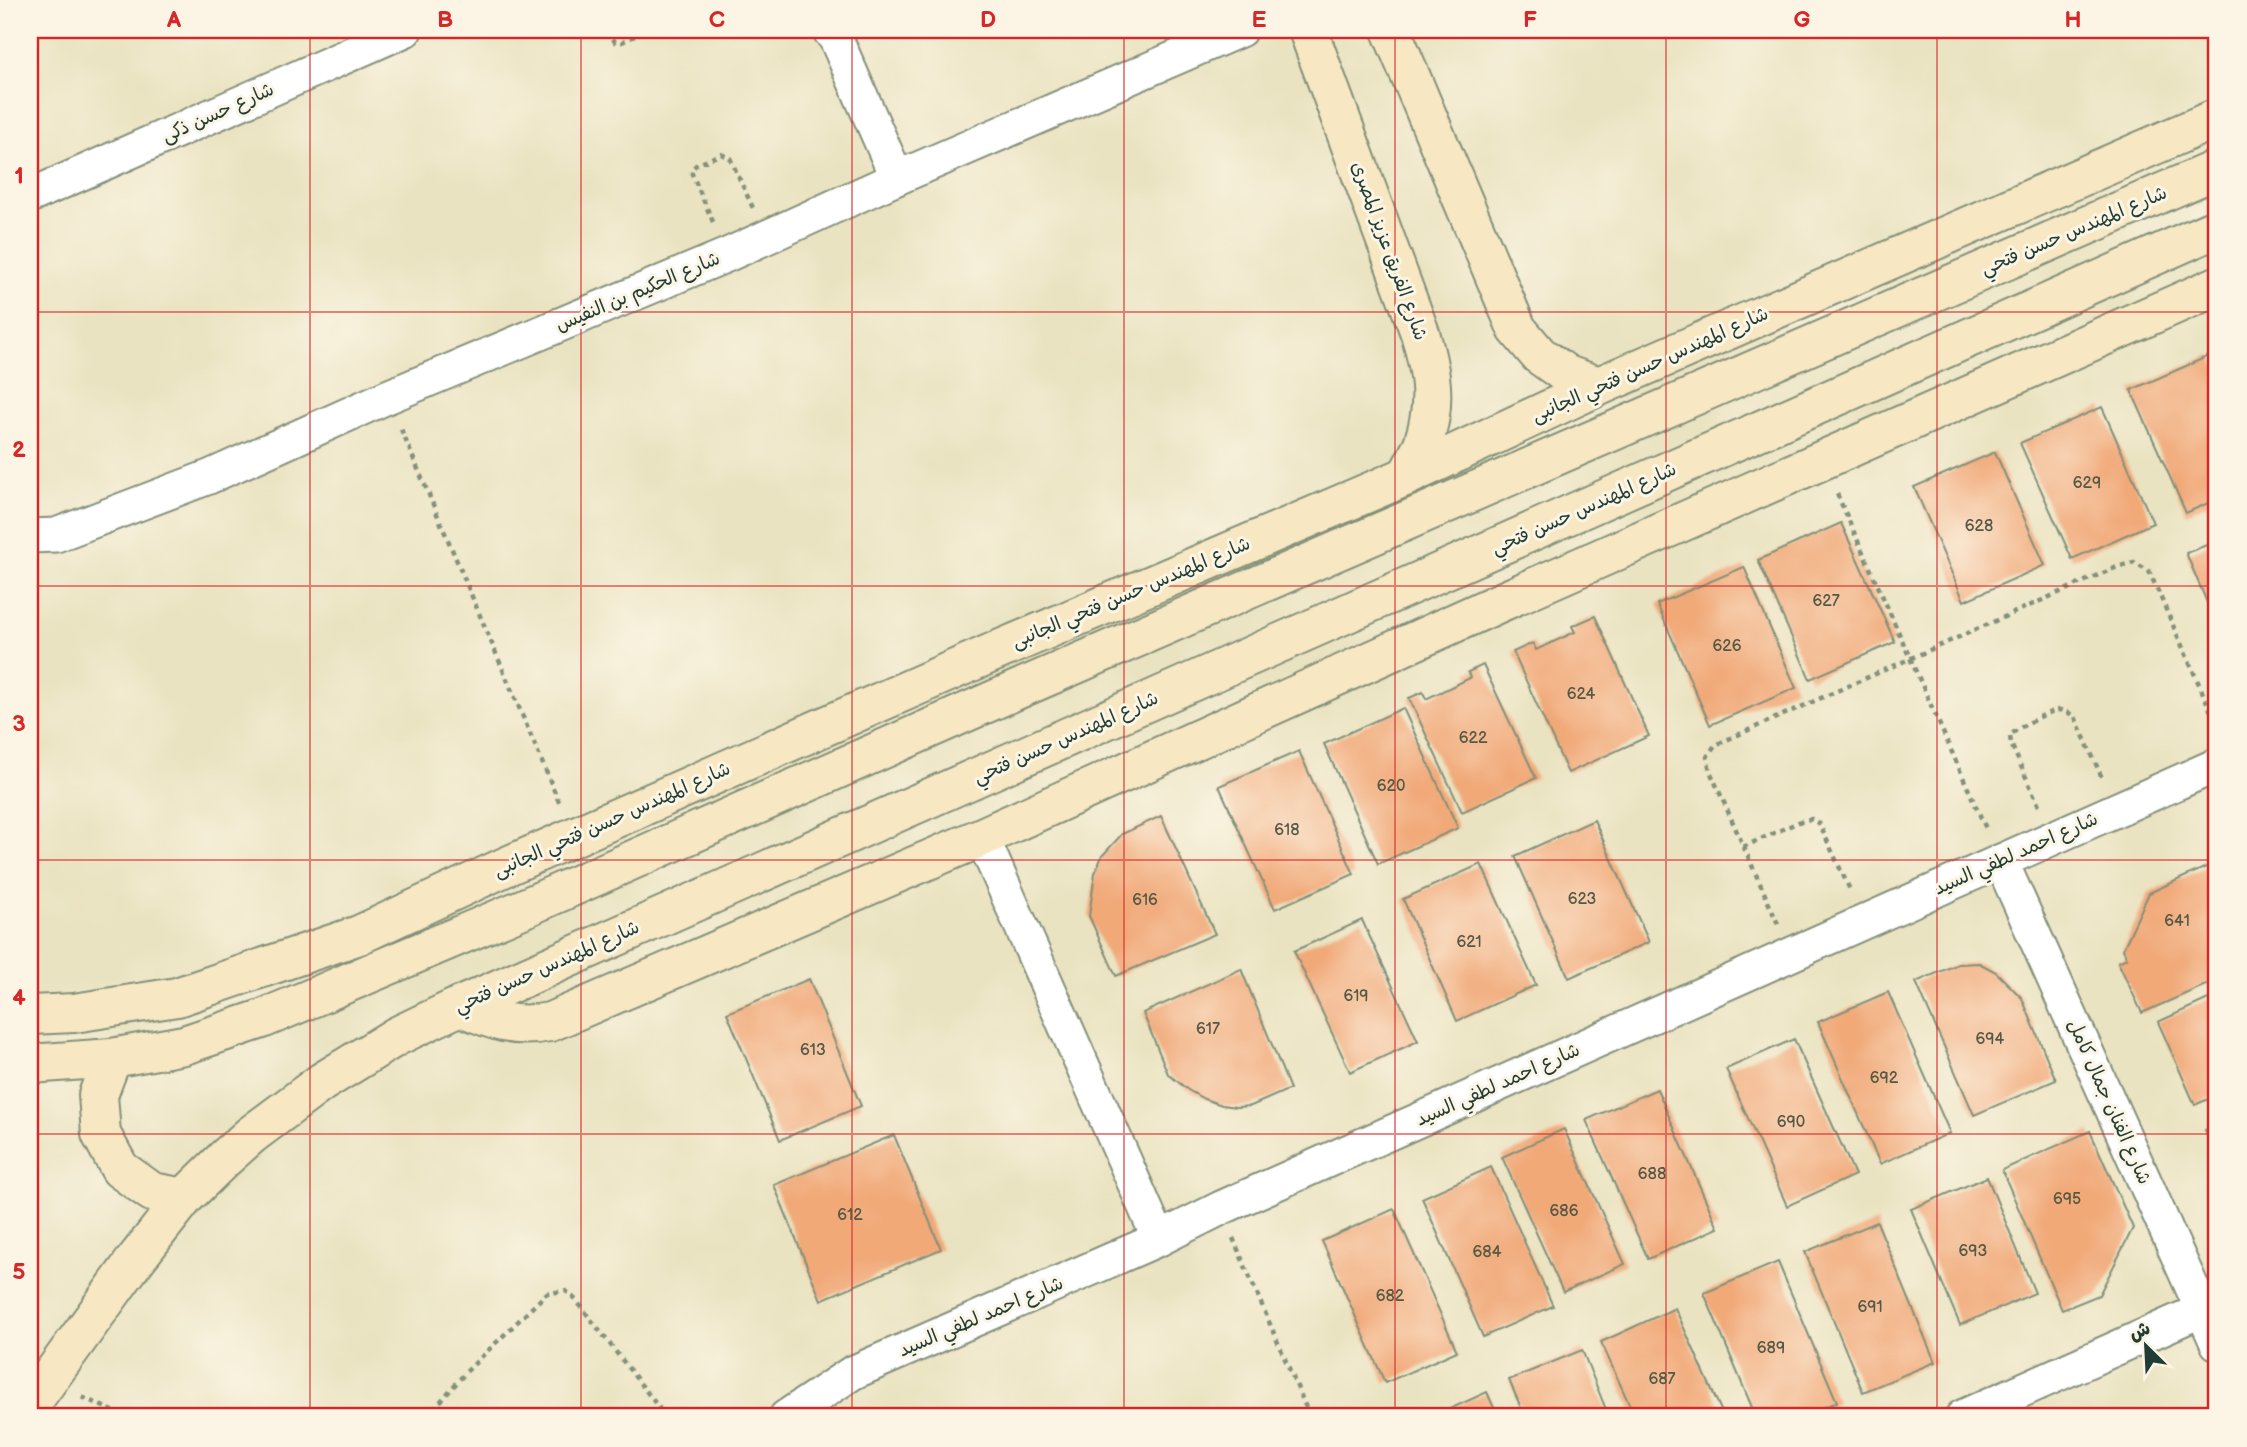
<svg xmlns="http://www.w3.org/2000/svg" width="2247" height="1447" viewBox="0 0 2247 1447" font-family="'Balsamiq Sans','Playpen Sans Arabic',sans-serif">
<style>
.building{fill:#f1a978}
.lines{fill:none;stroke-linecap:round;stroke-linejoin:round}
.street-casing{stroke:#84907a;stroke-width:37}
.secondary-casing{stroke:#84907a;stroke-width:42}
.path{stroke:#84907a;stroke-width:4.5;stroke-dasharray:5 5;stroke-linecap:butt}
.street{stroke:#fff;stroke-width:33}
.secondary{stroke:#f7e8c3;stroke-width:38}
.grid{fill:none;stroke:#d62828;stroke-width:2;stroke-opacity:0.55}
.labels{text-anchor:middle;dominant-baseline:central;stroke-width:6;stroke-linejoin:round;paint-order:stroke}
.number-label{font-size:16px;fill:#545845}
.street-label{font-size:19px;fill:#1f3d34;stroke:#fcf5e5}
.neatline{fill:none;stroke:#d62828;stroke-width:2.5}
.grid-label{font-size:23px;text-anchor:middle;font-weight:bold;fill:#d62828}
</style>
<rect width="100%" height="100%" fill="#fcf5e5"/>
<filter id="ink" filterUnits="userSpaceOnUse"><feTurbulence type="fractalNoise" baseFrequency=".0143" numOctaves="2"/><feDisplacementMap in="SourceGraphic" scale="14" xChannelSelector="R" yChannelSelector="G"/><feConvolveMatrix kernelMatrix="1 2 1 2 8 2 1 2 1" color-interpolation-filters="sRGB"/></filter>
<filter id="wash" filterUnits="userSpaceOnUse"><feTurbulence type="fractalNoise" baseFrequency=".00686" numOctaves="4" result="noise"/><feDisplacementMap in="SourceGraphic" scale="28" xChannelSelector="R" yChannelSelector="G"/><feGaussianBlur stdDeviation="1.57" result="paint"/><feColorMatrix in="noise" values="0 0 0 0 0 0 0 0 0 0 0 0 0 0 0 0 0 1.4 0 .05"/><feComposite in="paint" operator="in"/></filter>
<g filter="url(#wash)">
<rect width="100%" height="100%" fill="#eae3c1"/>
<g id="blocks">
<g class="building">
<polygon points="2211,355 2217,369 2217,499 2186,513 2131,390"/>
<polygon points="2102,407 2153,523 2072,559 2020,443"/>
<polygon points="1995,452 2045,565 1964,601 1914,487"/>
<polygon points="1841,523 1895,642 1810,679 1758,560"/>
<polygon points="2217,541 2217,626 2186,553"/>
<polygon points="1744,567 1796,688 1710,725 1657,604"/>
<polygon points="1595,616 1649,736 1568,773 1513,652 1533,643 1536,650 1575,632 1572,626"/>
<polygon points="1483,665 1536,778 1462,812 1409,698 1423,692 1426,699 1470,678 1468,672"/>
<polygon points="1403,708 1458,828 1378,864 1324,744"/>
<polygon points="1299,751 1354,874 1275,909 1219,786"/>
<polygon points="1161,816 1215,934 1116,976 1089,916 1095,873 1102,856 1122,834"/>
<polygon points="1594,820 1649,942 1569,978 1515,856"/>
<polygon points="2217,862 2217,980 2142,1013 2118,962 2127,958 2123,949 2149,893"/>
<polygon points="1481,864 1536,985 1457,1021 1403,899"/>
<polygon points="1362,920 1418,1041 1350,1072 1294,951"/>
<polygon points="1979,963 1996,972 2022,998 2056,1080 1974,1115 1916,982 1958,964"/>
<polygon points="1241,969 1290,1089 1251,1106 1236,1107 1222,1105 1204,1099 1188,1090 1168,1074 1143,1013"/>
<polygon points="809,979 861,1106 780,1140 727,1013"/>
<polygon points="1888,992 1950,1133 1880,1164 1818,1022"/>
<polygon points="2217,995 2217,1095 2195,1105 2158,1022"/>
<polygon points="1794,1039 1855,1175 1787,1206 1726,1069"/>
<polygon points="1657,1089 1718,1228 1648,1259 1586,1120"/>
<polygon points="2217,1124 2217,1158 2205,1130"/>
<polygon points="1564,1129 1625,1264 1563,1292 1502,1157"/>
<polygon points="2090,1131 2133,1228 2099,1295 2062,1310 2002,1170"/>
<polygon points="894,1135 941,1249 821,1300 774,1185"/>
<polygon points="1491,1167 1553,1306 1483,1337 1422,1198"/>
<polygon points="1987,1177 2035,1293 1960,1325 1911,1209"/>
<polygon points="1394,1209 1457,1351 1385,1383 1322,1241"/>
<polygon points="1877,1222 1935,1362 1863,1392 1805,1252"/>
<polygon points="1778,1262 1837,1402 1802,1417 1756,1417 1704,1293"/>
<polygon points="1675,1308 1724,1417 1635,1417 1601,1342"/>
<polygon points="1582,1350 1609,1417 1525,1417 1509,1380"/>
<polygon points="1487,1392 1498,1417 1432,1417"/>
</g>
</g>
</g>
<g filter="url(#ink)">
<use href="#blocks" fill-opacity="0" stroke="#84907a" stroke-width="2"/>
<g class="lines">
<defs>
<g id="street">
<polyline points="829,30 836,39 897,178"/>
<polyline points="30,196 405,30"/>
<polyline points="30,536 56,535 209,477 387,397 727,255 897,178 1240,30"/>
<polyline points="982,837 1159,1239"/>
<polyline points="2001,861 2217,1343"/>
<polyline points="786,1417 852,1373 1159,1239 1221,1208 2217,765"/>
<polyline points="1962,1417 2202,1310"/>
</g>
<g id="secondary">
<path d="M1308,30L1420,333C1431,371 1437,401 1424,441C1420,453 1413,464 1407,476"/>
<polyline points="1391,30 1517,329 1539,355 1567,375 1599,386"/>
<path d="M460,1006C493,1021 514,1029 550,1022L982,837L1501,602L2217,286"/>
<polyline points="30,1015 74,1013 177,997 359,935 505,867 994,652 1407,476 1599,386 2217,118"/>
<polyline points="112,1058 98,1095 101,1134 120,1169 152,1192 184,1198"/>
<polyline points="30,1064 112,1058 184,1045 262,1019 522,909 1012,692 2217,169"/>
<polyline points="30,1405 133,1263 184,1198 224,1159 251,1135 322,1082 397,1036 460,1006 2217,228"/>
</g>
</defs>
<use href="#street" class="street-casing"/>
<use href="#secondary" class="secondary-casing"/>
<g class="path">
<polyline points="608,30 615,42 622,42 647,30"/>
<polyline points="713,222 692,174 692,169 696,165 721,154 730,158 753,208"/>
<polyline points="401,429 559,802"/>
<polyline points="1837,494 1987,831"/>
<path d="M2039,806L2011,744L2010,736C2016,728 2049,711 2059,710C2065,710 2071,714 2075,717L2103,780"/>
<polyline points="1743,847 1803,820 1812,819 1819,823 1850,890"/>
<polyline points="1778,924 1710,771 1707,757 1715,745 2117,567 2134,562 2149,571 2217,725"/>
<polyline points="1233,1238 1310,1417"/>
<polyline points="82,1397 126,1417"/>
<polyline points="427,1417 466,1372 547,1293 566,1291 576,1300 666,1417"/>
</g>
<use href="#street" class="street"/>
<use href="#secondary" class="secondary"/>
</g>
</g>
<path class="grid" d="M310,30V1417M581,30V1417M852,30V1417M1124,30V1417M1395,30V1417M1666,30V1417M1937,30V1417M30,312H2217M30,586H2217M30,860H2217M30,1134H2217"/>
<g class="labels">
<g class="number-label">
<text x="2087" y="483">629</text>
<text x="1979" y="526">628</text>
<text x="1826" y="601">627</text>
<text x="1727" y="646">626</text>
<text x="1581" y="694">624</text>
<text x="1473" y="738">622</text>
<text x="1391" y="786">620</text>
<text x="1287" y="830">618</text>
<text x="1582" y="899">623</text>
<text x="1145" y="900">616</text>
<text x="2177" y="921">641</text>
<text x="1469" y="942">621</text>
<text x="1356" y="996">619</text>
<text x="1208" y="1029">617</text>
<text x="1990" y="1039">694</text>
<text x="813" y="1050">613</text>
<text x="1884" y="1078">692</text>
<text x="1791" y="1122">690</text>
<text x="1652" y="1174">688</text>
<text x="2067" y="1199">695</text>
<text x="1564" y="1211">686</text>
<text x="850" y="1215">612</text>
<text x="1973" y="1251">693</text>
<text x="1487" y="1252">684</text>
<text x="1390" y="1296">682</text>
<text x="1870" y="1307">691</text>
<text x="1771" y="1348">689</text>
<text x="1662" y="1379">687</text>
</g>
<g class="street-label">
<text transform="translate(218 113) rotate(-24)">شارع حسن ذكى</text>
<text transform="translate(2074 231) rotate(-23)">شارع المهندس حسن فتحي</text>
<text transform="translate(1389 251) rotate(70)">شارع الفريق عزيز المصرى</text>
<text transform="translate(638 292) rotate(-23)">شارع الحكيم بن النفيس</text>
<text transform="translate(1650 365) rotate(-24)">شارع المهندس حسن فتحي الجانبى</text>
<text transform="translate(1584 509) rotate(-24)">شارع المهندس حسن فتحي</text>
<text transform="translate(1131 593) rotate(-23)">شارع المهندس حسن فتحي الجانبى</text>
<text transform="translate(1066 738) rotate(-24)">شارع المهندس حسن فتحي</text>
<text transform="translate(612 820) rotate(-24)">شارع المهندس حسن فتحي الجانبى</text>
<text transform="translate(2016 854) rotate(-24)">شارع احمد لطفي السيد</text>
<text transform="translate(547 967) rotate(-24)">شارع المهندس حسن فتحي</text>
<text transform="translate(1498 1085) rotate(-24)">شارع احمد لطفي السيد</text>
<text transform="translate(2109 1102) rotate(66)">شارع الفنان جمال كامل</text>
<text transform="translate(981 1317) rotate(-23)">شارع احمد لطفي السيد</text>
</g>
</g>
<rect width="2247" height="1447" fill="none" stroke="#fcf5e5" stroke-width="77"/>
<g transform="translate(2146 1346) rotate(336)" stroke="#fcf5e5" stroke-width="5" paint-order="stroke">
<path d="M0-5L12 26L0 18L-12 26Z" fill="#1f3d34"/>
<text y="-10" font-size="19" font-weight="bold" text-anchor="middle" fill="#1f3d34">ش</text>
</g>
<rect x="38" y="38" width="2170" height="1370" class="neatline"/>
<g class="grid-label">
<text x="174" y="27">A</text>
<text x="445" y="27">B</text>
<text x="717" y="27">C</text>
<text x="988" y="27">D</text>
<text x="1259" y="27">E</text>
<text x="1530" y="27">F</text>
<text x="1802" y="27">G</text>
<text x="2073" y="27">H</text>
<text x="19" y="183">1</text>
<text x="19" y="457">2</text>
<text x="19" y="731">3</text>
<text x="19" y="1005">4</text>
<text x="19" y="1279">5</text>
</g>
</svg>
